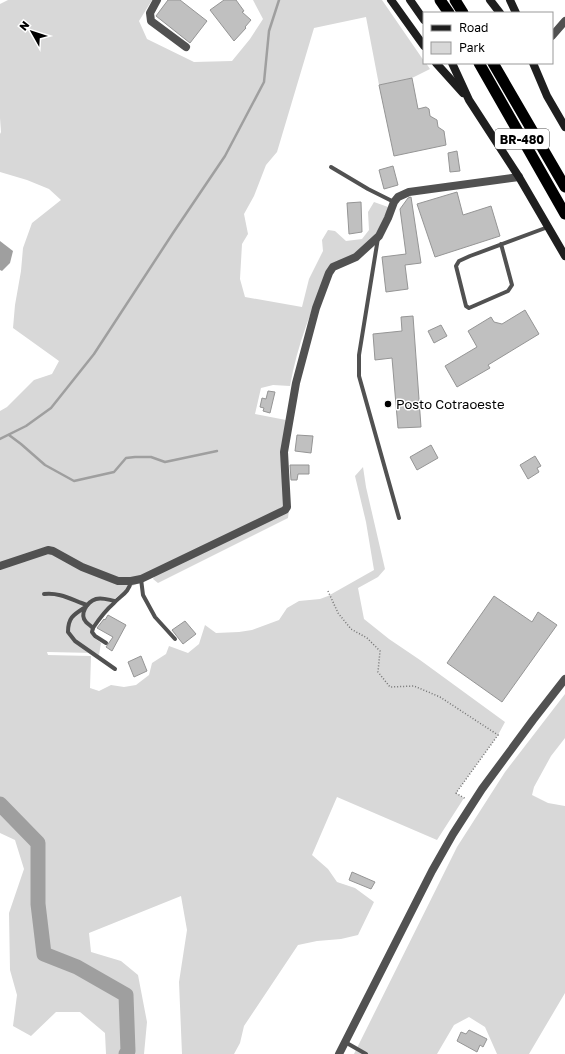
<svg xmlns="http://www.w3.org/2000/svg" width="565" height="1054" viewBox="0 0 565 1054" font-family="'Golos Text',sans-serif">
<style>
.green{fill:#d8d8d8}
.water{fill:#9f9f9f}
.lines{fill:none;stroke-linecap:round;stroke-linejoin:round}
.stream{stroke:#9f9f9f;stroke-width:2.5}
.river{stroke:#9f9f9f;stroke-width:15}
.building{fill:#c0c0c0;stroke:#959595}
.path{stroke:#737373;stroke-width:1.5;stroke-dasharray:1 2;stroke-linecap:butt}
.service{stroke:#515151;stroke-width:4}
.minor{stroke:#515151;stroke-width:8}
.tertiary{stroke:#515151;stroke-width:8}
.secondary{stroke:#1e1e1e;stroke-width:8}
.trunk{stroke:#000;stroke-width:11}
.poi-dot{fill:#000;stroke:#fff;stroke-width:1.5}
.labels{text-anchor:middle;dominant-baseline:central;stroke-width:3;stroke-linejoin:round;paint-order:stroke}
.shield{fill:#fff;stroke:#4c4c4c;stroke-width:1}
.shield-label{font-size:12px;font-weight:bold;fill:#000}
.poi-label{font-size:13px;fill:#000;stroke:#fff;text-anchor:start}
</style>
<rect width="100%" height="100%" fill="#fff"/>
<g class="green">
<path d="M8,0H152L139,21L147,39L194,62L232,61L250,39L263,19L253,0H382L424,61V63H426L430,69L412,78L379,85L366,17L314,28L277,152L266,165L254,196L244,214L248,234L242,244L240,279L245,297L302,307L309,279L323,251L322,240L328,230L335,231L346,241L362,239L369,230L368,212L374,202L388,207L386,217L376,234L356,254L330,267C313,305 297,345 290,386L273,385L261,388L255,414L286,420L289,510L288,518L158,583L153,579L154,577L132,586L114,599L96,621L93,637L101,643L99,655L95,653L47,652L48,655L91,656L90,688L99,691L111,685L124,687L136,685L149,675L152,663L166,654L169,646L188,653L199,644L205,625L216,633L239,632L252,630L279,620L287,608L299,601L320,599L328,596L374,570L366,522L355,476L363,467L366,487L385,569L378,577L358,588L364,619L389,639L420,660L505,722L498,735L456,793L464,798L437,840L337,797L312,855L328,869L337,882L355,888L374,902L358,935L341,939L317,941L298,945L244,1026L240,1043L234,1054H182L179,982L187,930L181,896L89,933L91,952L121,961L138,975L147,1022L144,1054H106L105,1033L80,1012H56L31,1036L13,1026L17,995L10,970L9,913L24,869L15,840L0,833V411L7,407L34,380L52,374L59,361L13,328L15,305L21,271L23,248L32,223L61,200L49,189L27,180L0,172V134L1,132L0,118V4Z"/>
<polygon points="565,694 565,738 551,756 534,787 532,795 548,803 565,806 565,993 529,1054 497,1054 485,1027 469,1017 454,1025 437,1054 354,1054 457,847 505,772"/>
</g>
<polygon class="water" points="0,241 13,251 10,263 2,271 0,270"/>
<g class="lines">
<g class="stream">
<polyline points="9,435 21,444 45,465 74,481 114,472 126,458 135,457 151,457 165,462 217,451"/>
<polyline points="0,439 26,426 51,408 94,354 173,233 225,156 264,82 269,31 279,0"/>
</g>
<polyline class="river" points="0,804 38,843 38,904 44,954 77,967 126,995 128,1051 126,1054"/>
</g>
<g class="building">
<polygon points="168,0 180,0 207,21 190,43 156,16"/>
<polygon points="224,0 236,0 244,11 242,12 251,20 245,27 246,28 234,41 210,10"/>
<polygon points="412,78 418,109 426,107 429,109 430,116 437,120 438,127 444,131 446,145 394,156 379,85"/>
<polygon points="457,151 460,171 450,172 448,153"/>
<polygon points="393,166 398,185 384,189 379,170"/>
<polygon points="457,192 463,215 491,206 500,236 435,257 417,204"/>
<polygon points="411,197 421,263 405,265 408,289 386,292 382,257 406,254 400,209 408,198"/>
<polygon points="361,202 362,232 349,234 347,203"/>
<polygon points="525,310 539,334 488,365 490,368 457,387 445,366 477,347 468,331 491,317 494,322 502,324"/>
<polygon points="413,316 421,427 398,428 392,358 375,360 373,334 402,331 401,317"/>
<polygon points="441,325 447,336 434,343 428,331"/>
<polygon points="268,391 275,392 270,413 263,411 264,408 260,407 262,398 266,399"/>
<polygon points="297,435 313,436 311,453 295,451"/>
<polygon points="431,445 438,458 417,470 410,457"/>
<polygon points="535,456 541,466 537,468 539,472 528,479 520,465"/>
<polygon points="290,465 309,465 309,474 298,474 297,480 291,480"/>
<polygon points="494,596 532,622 538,612 557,625 502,702 447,663"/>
<polygon points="108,615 126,625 112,651 106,647 113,637 97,628 104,619 105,620"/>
<polygon points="185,621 196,634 183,644 172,630"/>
<polygon points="141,656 147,671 134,677 128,662"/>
<polygon points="352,872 375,882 371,889 349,880"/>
<polygon points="469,1030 487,1039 483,1047 480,1045 477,1052 457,1041 461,1032 466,1034"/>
</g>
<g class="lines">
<polyline class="path" points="328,591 338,613 351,629 367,638 380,651 378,672 390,687 414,686 440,697 498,735 456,793 466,799"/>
<g class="service">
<polyline points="331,167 368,189 394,202"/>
<polyline points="378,238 359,355 359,376 399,518"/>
<polyline points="501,244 512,285 508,291 469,308 466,306 456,266 459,261 470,256 548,227"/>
<polyline points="141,579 143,595 155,617 175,639"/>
<path d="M44,594C60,592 72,600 87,605"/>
<path d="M84,608C73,615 68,618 68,632L75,641L115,669"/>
<path d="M93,628C91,626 88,624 86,622C79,614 87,602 96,599C102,597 109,600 115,601"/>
<path d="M106,643L95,636L92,632L93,628C99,619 106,610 114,603C121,595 129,593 131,581"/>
<polyline points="345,1042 366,1054"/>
</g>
<g class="minor">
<polyline points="157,0 150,13 151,21 186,47"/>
<polyline points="552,36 565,21"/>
<polyline points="0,566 48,550 53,551 82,567 118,581 131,581 141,579 285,510 287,507 284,452 296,383 316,308 329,273 333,267 356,257 379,236 388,218 394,202 398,197 409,192 519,177"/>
</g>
<polyline class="tertiary" points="339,1054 432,871 453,834 482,789 533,720 565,679"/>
<g class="secondary">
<polyline points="391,0 424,46"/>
<polyline points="410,0 424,20"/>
<polyline points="490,0 500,13"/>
<polyline points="510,0 516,13"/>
<polyline points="436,63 463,93"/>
<polyline points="452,63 469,100 519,177 565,256"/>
<polyline points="533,63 547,96 565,127"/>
</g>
<g class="trunk">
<polyline points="440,0 449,13"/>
<polyline points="455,0 463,13"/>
<polyline points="479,63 565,214"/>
<polyline points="493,63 565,187"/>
</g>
</g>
<circle class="poi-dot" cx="388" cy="404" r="4"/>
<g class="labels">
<rect class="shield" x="495" y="129" width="54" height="20" rx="3"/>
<g class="shield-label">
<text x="522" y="139">BR-480</text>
</g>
<g class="poi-label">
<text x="396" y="404">Posto Cotraoeste</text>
</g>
</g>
<rect x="423" y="12" width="130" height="52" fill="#ffffff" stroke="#999999"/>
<rect x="431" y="25" width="20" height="6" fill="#1e1e1e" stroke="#999999"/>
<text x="459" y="32" font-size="12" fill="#000000">Road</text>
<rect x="431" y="42" width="20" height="12" fill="#d8d8d8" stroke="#999999"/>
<text x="459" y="52" font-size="12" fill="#000000">Park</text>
<g transform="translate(32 32) rotate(309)" stroke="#ffffff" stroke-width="3" paint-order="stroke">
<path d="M0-3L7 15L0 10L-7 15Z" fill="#000000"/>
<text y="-6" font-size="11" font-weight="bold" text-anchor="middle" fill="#000000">N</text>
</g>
</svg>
